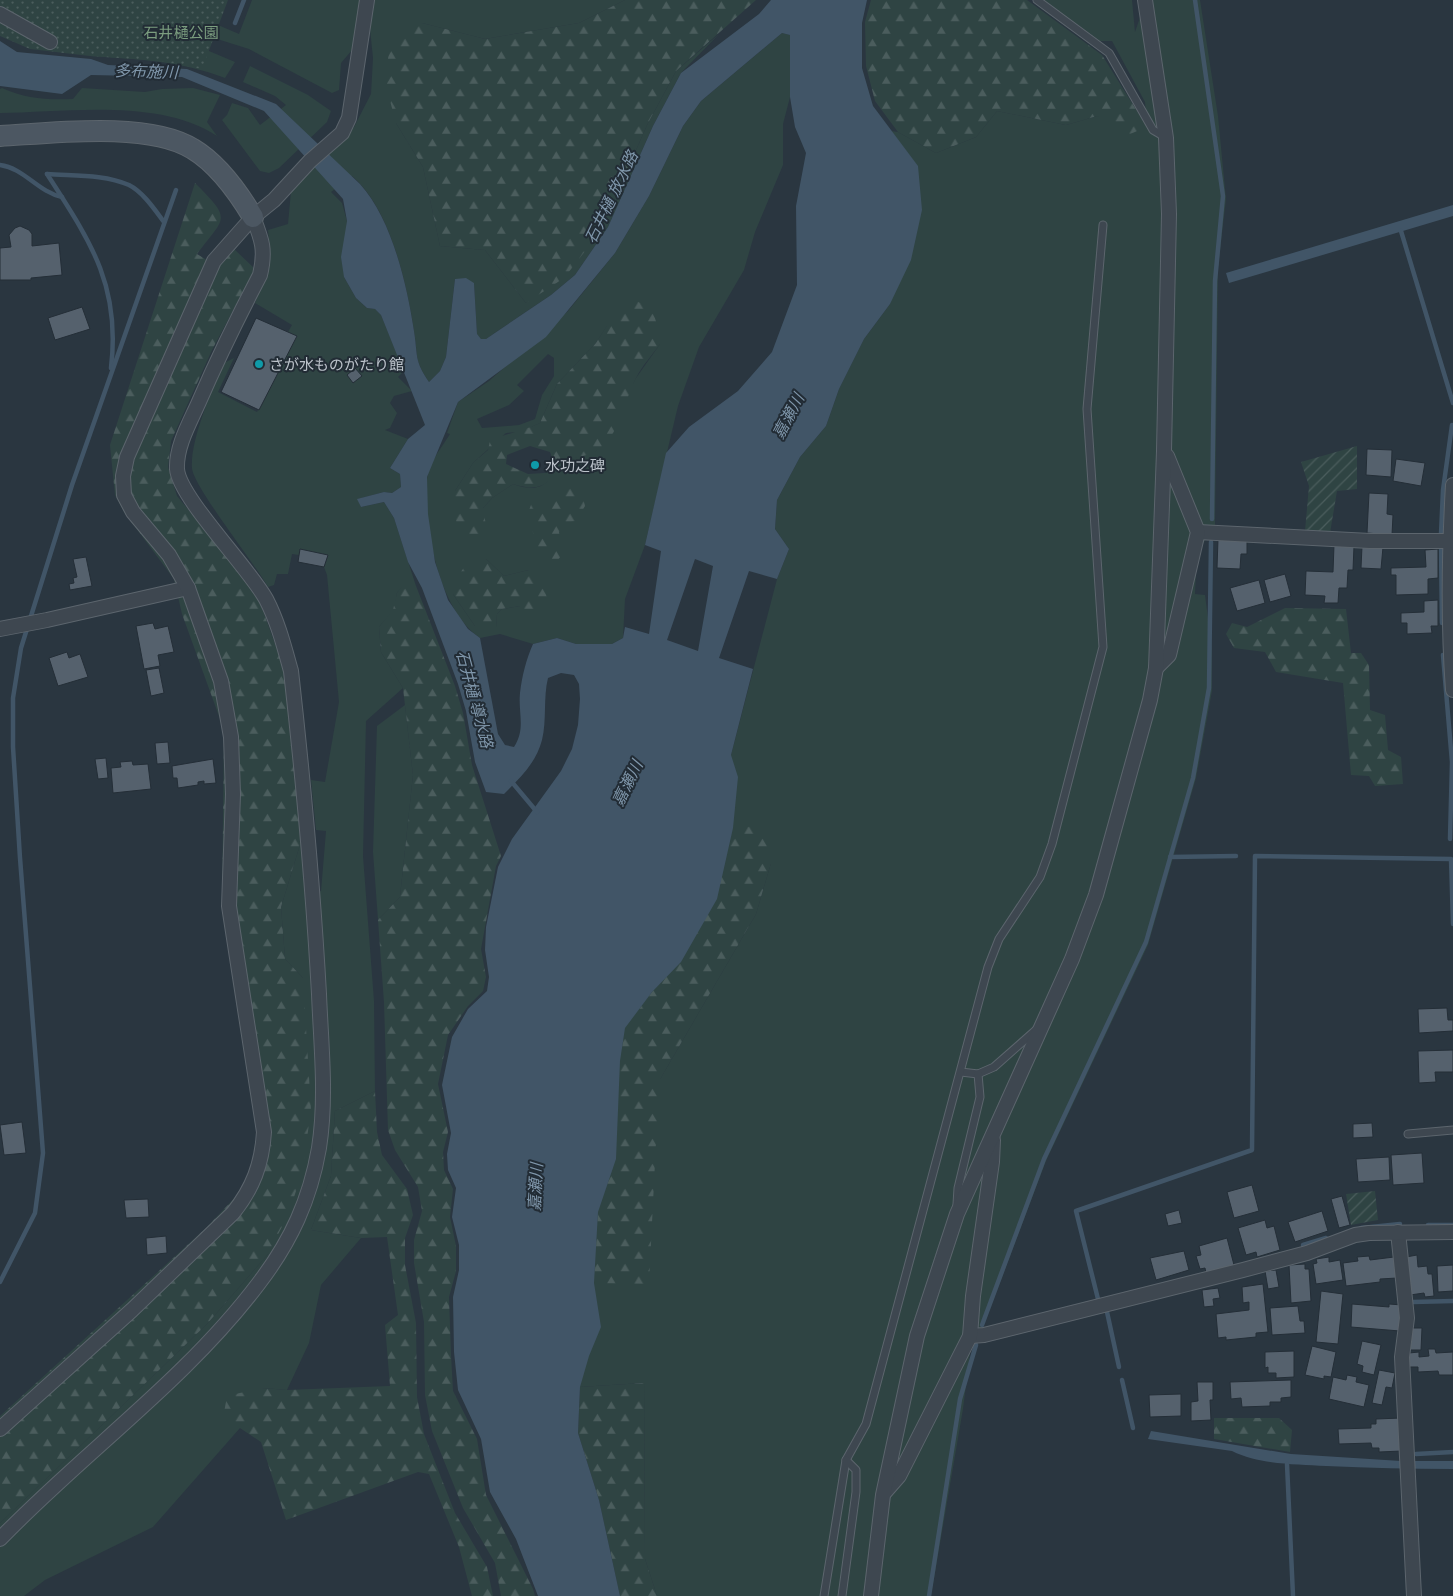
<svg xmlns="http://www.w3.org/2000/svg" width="1453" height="1596" viewBox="0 0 1453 1596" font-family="'Noto Sans','Noto Sans JP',sans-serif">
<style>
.grass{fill:#2f4443;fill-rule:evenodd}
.forest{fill:url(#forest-firs);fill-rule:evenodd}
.park{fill:url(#park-dots)}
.garden{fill:url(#garden-furrows)}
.water{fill:#415567;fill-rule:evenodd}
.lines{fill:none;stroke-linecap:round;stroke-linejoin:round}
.stream{stroke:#415567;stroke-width:4.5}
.building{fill:#55616d;stroke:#242e37}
.lane-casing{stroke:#5c656d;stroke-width:9}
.street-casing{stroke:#5c656d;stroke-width:16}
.secondary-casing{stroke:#5c656d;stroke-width:22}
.lane{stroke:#3e4750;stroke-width:7}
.street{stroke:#3e4750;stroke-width:14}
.secondary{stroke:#4c5762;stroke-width:20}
.culture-dot{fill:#0f9aa8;stroke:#222c35;stroke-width:2}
.labels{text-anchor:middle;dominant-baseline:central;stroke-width:4;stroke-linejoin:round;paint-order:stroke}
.park-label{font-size:15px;fill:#7b9d7f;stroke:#222c35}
.poi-label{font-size:15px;fill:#bbc2ca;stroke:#222c35;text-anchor:start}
.water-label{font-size:16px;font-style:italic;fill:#7f96aa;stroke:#222c35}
</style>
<defs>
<pattern id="forest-firs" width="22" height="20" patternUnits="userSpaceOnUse" patternTransform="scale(1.25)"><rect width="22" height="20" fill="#2f4443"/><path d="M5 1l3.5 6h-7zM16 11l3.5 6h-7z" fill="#4b5d5d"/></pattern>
<pattern id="park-dots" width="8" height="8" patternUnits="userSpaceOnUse" patternTransform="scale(1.25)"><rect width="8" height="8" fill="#2f4443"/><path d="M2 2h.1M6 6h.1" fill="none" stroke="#4b5d5d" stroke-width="1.8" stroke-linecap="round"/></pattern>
<pattern id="garden-furrows" width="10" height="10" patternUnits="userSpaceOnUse" patternTransform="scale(1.25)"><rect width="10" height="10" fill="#2f4443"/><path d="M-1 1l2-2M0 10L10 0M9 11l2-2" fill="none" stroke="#4b5d5d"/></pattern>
</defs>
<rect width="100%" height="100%" fill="#2a3640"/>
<g class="grass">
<path d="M252,0H625L579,23L485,39L422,23L396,123L423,167L440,246L485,250L526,303L606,218L647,125L676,71L719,34L681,73L653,126L608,227L575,275L551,295L486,339H481L477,335L474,283L455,279L446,357L440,371L429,382C414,360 418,356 414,331C407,284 390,208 352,176L331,192L342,203L347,221L344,277L356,298L367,308L375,309L381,315L404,371L398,377L412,391L394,396L390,403L397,413L390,428L385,430L408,439L390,468L400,474L401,487L392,493L384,492L358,499L361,507L384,502L394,518L416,586H403L397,593L394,610L379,627L381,652L403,688L366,721L363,856L374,1001L375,1091L335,1111L331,1176L311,1230L361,1238L321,1285L309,1343L287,1390L262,1388L240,1428L153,1527L45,1580L24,1596H0V1523L207,1324L268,1254L303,978L285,959L281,907L302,838L308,893L321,891L326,831L316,830L311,780L325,782L339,702L327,575L324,567L328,556L300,549L299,555L292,554L288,574H277L274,585L268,587C255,564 193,486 192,468C190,441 212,389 224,363L234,358L218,392L257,412L296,336L288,332L292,325L255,303C268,272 271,264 268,230L288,224L291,191L318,161L344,139L354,127L371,94L373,58L370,29L341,63L339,90L332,93L249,49L214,38L218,25L239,34Z"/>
<path d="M1044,0H1132L1135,32L1146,0H1200L1218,116L1226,199L1218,268L1215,525L1197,553L1195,594L1205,595L1212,648V691L1196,778L1148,945L1046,1161L983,1327L971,1346L963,1409L931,1596H657L645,1559L644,1383L580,1387L579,1045L731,755L777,579L789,549L775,529L777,500L800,457L826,426L839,389L864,339L890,304L918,167L891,131L898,132L936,153L976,137L997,111L1066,125L1097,116L1147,127L1145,102L1112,41H1100ZM771,863L756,914L659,1081Z"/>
<path d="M99,31L209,51L235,62L225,78C181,61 137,59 90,56Z"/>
<path d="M782,33L791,35L790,97L783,124V165L755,232L744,270L699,347L678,406L645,545L625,599L623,638L612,644L593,645L576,644L557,638L533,644L500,634L480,638C439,611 423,526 427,479C428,464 442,447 450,434L447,433L458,402L489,381L568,311L615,253L649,196L683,126L701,101ZM607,326L660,344L636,378L596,451C588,454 577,456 570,460C548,474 549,497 513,484L492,498L483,508L455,491L473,463L506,433L521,432L540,423L557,384L596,343ZM548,354L554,358V376L542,395L535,419L519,425L482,428L477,419L509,405L524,391L517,385ZM486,559L504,576L529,570L520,606L502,609L497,614L496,627L475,626L453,594Z"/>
<polygon points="250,66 308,95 331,111 327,122 279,168 269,173 260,171 222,120 227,115 232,103 248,108 260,125 286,105 275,96 243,82"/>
<path d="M2,88C26,99 47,100 73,99L82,88L145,92L162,89L193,88L220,95L207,122L217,136C161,98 65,112 0,113V89Z"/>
<polygon points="405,705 413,775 400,897 378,920 373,852 377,726"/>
</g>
<g class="forest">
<polygon points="625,0 756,0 676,71 647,125 606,218 586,250 564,278 526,303 485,250 440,246 423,167 396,123 385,82 391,36 422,23 485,39 579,23"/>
<polygon points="871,0 1027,0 1102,55 1147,127 1130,134 1097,116 1066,125 997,111 976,137 936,153 898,132 875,101 866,66 865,22"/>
<path d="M195,183C233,221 225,216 197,254L218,267L234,249L255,269L212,350L171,441L168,467L177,496L241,573L261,605L284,669L302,838L281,907L285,959L303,978L311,1110L302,1173L288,1215L268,1254L207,1324L0,1523V1416L206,1228L243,1189L259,1140V1109L222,905L224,730L182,614L174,579L124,512L115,495L110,445Z"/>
<path d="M625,297C658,308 654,311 660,344C652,355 642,366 636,378C623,403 621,435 596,451C588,457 575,455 568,462C548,481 544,494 513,484L492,498L483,508L487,531L469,542L459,531L453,510L455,491L473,463L488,450L490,441C507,433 524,431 540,423L557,384L596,343ZM530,446L550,452L554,463L545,473L528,474L506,464L507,455Z"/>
<polygon points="566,488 581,488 585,506 576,521 565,523 559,532 563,554 556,562 539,557 528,513 531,505"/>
<polygon points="486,559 504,576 529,570 544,582 547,598 539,609 529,615 520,606 502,609 497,614 496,627 488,633 475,626 453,594 455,580 468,562"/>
<polygon points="403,585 416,586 455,686 463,713 472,765 501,856 496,866 481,949 486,977 483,991 468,1006 448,1035 438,1084 448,1132 443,1152 444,1170 453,1189 450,1217 456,1246 456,1271 449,1297 451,1355 453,1391 477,1439 486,1495 533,1589 535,1596 501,1596 495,1563 463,1508 432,1431 425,1395 424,1322 414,1263 414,1240 422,1211 418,1187 395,1150 388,1130 384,1002 378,920 400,897 413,775 403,688 381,652 379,627 393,610 397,593"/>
<polygon points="1285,608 1346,609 1351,653 1361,653 1369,665 1370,710 1385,715 1388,750 1401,757 1403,784 1375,786 1369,776 1351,775 1343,683 1276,672 1265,652 1234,648 1226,634 1232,623 1247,627"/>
<polygon points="770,825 771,863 756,914 659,1081 649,1284 594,1283 598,1212 616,1158 620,1061 625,1028 652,992 681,962 725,865 733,828"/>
<polygon points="375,1091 377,1132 382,1155 407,1189 413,1215 405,1238 405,1265 416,1323 417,1397 424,1434 455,1513 487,1567 493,1596 472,1596 459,1547 429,1474 418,1472 286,1520 261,1442 240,1428 222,1424 227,1396 262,1388 287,1390 390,1386 385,1325 398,1315 387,1237 361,1238 311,1230 331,1176 335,1111"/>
<polygon points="644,1383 645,1559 657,1596 620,1596 599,1500 578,1433 580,1387"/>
<polygon points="1214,1418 1279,1418 1292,1430 1290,1452 1214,1439"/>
</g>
<polygon class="park" points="0,0 228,0 202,69 161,61 90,56 30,49 0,36"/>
<g class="garden">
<polygon points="1357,446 1357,489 1337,491 1330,533 1305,531 1309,486 1301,462"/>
<polygon points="1375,1191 1378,1220 1351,1225 1346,1194"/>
</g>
<g class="water">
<path d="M771,0H867L862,23V68L873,106L918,166L922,210L911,260L890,304L864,339L839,389L826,426L800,457L777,500L775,529L789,549L777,579L749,571L719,658L753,669L731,755L738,777L733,828L717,899L681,962L652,992L625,1028L620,1061L616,1159L598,1212L594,1283L601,1327L589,1356L580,1387L578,1433L599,1500L620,1596H538L516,1539L490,1492L481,1439L458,1390L454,1352L453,1297L459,1270V1245L452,1217L456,1188L448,1170L447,1154L451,1133L442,1085L452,1037L468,1009L487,991L489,977L485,950L486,927L498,867L512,839L561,771L572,749L578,725L580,699L579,684L574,675L561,673L548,678C543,698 547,720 542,740C536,763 520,778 504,794L486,792L475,762L466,711L458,684L422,588L408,562L394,518L384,502L361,507L357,499L384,492L392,493L401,487L400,474L390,468L408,439L425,425L381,315L375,309L367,308L356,298L344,277L341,257L347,221L343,199L264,111L182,77L91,75L62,94L0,86V41L17,52L91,59L108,65L187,69L276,104L360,184C392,219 407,285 414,331C418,356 414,360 429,382L440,371L446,357L455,279L466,278L474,283L477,334L481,339H486L551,295L575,275L608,227L653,126L681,73L759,14ZM782,33L790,35V97L795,127L806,153L796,206L797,285L772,352L738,391L689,427L666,453L645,545L661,551L649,634L625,627L623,638L612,644H576L557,638L533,644C526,660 522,676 520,693C518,713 526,729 514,747L505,745L498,734L480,638L468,629L448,600L435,562L428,514L427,477L458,402L546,337L615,253L649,196L683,126L701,101ZM695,559L713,566L698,651L667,640Z"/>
<polygon points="1453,205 1453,216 1229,283 1226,273"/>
<path d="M1151,1431L1291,1454L1401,1461H1453V1469C1411,1469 1369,1468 1326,1466C1296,1464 1260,1465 1232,1451L1148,1439Z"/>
</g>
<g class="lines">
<g class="stream">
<polyline points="1195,0 1223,196 1215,281 1212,519"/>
<polyline points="235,23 244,0"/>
<path d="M0,165C24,168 38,192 62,197"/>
<path d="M47,174C90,241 121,285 111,368"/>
<path d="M47,174C74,176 104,174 129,185C143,192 155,210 164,222"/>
<polyline points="1401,231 1453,403"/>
<polyline points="1441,534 1443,490 1452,425"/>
<polyline points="1441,548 1442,623"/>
<polyline points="1443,655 1452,762 1450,839"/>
<polyline points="511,781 537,812"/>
<polyline points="1170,857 1236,856"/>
<polyline points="1428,1225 1453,1225"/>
<polyline points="1361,1228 1400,1224"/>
<polyline points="1303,1245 1326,1238"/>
<polyline points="0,1282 35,1213 43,1153 20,858 13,747 13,698 21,648 72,485 176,190"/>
<polyline points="1098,1299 1076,1211 1252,1150 1255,856 1451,859 1453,924"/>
<polyline points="1413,1302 1453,1301"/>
<polyline points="1107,1312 1119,1367"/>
<polyline points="982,1325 1044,1159 1146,942 1193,778 1209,688 1211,542"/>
<polyline points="1122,1380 1133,1428"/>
<polyline points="1416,1454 1453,1452"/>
<polyline points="1287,1464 1293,1596"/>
<polyline points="929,1596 960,1399 976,1345"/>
</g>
</g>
<g class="building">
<polygon points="20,226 29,230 32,234 32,246 59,243 62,275 31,278 31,280 0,280 0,248 11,247 9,235 15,228"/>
<polygon points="82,307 90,329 55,340 48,318"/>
<polygon points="256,318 297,336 259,410 221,392"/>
<polygon points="355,368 362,376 353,383 347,375"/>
<polygon points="1367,449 1392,450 1391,477 1366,475"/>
<polygon points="1396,459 1425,463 1421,486 1393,481"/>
<polygon points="1369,493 1388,494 1387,514 1393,515 1392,535 1367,533"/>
<polygon points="1218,539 1247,540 1247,554 1241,554 1240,569 1217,568"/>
<polygon points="1334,545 1354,546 1353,570 1348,570 1347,588 1339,588 1338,603 1324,603 1325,596 1305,595 1306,571 1333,572"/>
<polygon points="1362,546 1383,547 1381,569 1361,568"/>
<polygon points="300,549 328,555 324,567 298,562"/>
<polygon points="1438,549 1438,578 1428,579 1428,594 1396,595 1396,575 1391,575 1391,568 1426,567 1425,550"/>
<polygon points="86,557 92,586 70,590 69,584 74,583 73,578 77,577 73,559"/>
<polygon points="1285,574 1291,596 1270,602 1264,580"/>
<polygon points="1259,580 1265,603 1237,611 1230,588"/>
<polygon points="1438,600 1438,626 1431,626 1432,633 1407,634 1407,623 1401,623 1401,613 1424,612 1424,601"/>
<polygon points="153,623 155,629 168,626 174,652 158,655 160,666 144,669 136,626"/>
<polygon points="67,652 69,658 80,654 88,677 58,686 49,658"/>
<polygon points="159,668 164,693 151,696 146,670"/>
<polygon points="168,742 170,763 157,764 155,743"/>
<polygon points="106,758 108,778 98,779 95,759"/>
<polygon points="213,759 216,783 204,784 204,781 198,782 198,785 178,788 177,778 173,778 172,766"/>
<polygon points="132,761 133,765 148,764 151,789 113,793 111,768 121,767 120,762"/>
<polygon points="1447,1008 1448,1020 1453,1020 1453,1031 1419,1033 1418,1009"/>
<polygon points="1453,1050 1453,1072 1435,1072 1436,1082 1419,1083 1418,1051"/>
<polygon points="22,1122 26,1153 4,1155 0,1125"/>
<polygon points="1372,1123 1373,1137 1353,1138 1353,1124"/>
<polygon points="1422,1153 1424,1183 1393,1185 1391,1155"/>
<polygon points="1389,1157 1390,1180 1358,1182 1356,1159"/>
<polygon points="1252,1185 1259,1211 1234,1218 1227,1192"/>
<polygon points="1342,1196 1350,1225 1339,1228 1331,1199"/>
<polygon points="148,1199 149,1217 126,1218 124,1200"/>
<polygon points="1179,1210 1182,1223 1168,1226 1165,1214"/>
<polygon points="1322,1211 1328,1231 1295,1242 1288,1222"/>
<polygon points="1265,1220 1267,1228 1274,1226 1280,1250 1257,1257 1256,1252 1246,1255 1238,1228"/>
<polygon points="166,1236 167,1253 147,1255 146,1238"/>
<polygon points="1227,1238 1234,1265 1206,1273 1205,1268 1200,1269 1196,1256 1201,1255 1199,1246"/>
<polygon points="1184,1251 1189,1270 1156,1280 1150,1258"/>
<polygon points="1417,1255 1418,1267 1427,1266 1428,1274 1432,1274 1434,1296 1425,1297 1424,1293 1410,1295 1406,1257"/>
<polygon points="1369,1256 1370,1260 1394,1257 1397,1278 1380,1279 1380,1282 1346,1286 1343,1263 1358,1261 1357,1257"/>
<polygon points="1329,1257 1329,1262 1340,1260 1343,1280 1316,1284 1313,1264 1317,1263 1316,1259"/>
<polygon points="1305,1264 1305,1269 1309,1269 1311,1301 1291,1303 1289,1265"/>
<polygon points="1453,1265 1453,1291 1438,1292 1437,1266"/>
<polygon points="1276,1270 1279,1287 1268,1289 1265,1271"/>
<polygon points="1263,1284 1268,1332 1256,1333 1256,1337 1226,1340 1226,1337 1218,1338 1216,1314 1249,1310 1249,1302 1243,1303 1242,1287"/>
<polygon points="1218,1288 1220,1298 1213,1299 1214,1306 1204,1307 1202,1290"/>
<polygon points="1321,1291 1343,1294 1338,1344 1316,1342"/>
<polygon points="1352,1304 1389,1307 1389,1304 1402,1305 1400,1331 1351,1327"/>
<polygon points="1298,1306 1300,1321 1304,1321 1305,1333 1272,1335 1270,1308"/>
<polygon points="1412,1328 1422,1328 1421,1350 1410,1350"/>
<polygon points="1362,1341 1381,1345 1374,1375 1362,1372 1363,1366 1357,1364"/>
<polygon points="1312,1346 1336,1352 1331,1377 1324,1376 1324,1379 1305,1375"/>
<polygon points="1428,1349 1435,1349 1436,1353 1453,1352 1453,1375 1439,1375 1438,1371 1418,1372 1418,1367 1409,1367 1409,1353 1419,1352 1419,1357 1429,1356"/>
<polygon points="1294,1351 1294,1377 1276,1378 1276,1373 1268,1373 1268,1367 1265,1368 1265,1352"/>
<polygon points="1379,1370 1395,1373 1392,1388 1386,1387 1382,1405 1372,1403"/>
<polygon points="1347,1375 1357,1377 1356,1382 1369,1385 1364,1407 1329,1399 1333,1377 1346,1380"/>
<polygon points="1291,1380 1291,1397 1281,1398 1281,1402 1270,1402 1270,1406 1242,1407 1241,1398 1231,1399 1230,1382"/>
<polygon points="1197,1382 1213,1382 1213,1400 1210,1400 1211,1420 1191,1421 1191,1402 1198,1401"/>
<polygon points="1181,1394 1181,1416 1150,1417 1149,1395"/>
<polygon points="1401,1418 1402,1451 1379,1452 1379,1448 1372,1448 1371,1443 1339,1444 1338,1429 1371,1428 1371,1424 1376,1424 1376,1419"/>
</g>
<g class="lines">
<defs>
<g id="lane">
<polyline points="1037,0 1109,53 1153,130 1165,137"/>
<polyline points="961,1072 978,1074 994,1067 1036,1030"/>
<polyline points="1408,1134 1453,1130"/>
<polyline points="957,1204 958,1188 980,1097 978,1074"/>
<polyline points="824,1596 846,1460 866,1424 988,967 999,939 1040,877 1052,844 1103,647 1087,409 1103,225"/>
<polyline points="842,1596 856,1492 856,1470 846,1460"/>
</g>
<g id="street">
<polyline points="0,14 50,42"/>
<path d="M1453,485C1449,554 1448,622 1453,690"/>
<polyline points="1198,532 1370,541 1450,541"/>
<polyline points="0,629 47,620 188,588"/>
<polyline points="1156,668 1169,655 1198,532 1167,456"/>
<polyline points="1398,1232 1407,1318 1402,1357 1414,1596"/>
<polyline points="970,1336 984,1335 1243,1270 1307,1253 1355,1235 1369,1233 1453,1232"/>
<path d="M0,1429L132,1310L233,1213C253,1188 262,1164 264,1132L229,906L233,794L231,737L221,681L188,588L169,555L133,512L124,495L123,476L127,457L214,261L253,217L274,200L310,161L342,133L349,118L367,0"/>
<polyline points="885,1492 899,1476 970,1336 973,1296 992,1162 993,1140"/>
<path d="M0,1539C84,1452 186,1380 259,1283C291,1241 310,1200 319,1148C327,1097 321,1045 319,994C313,886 303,778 291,671C284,646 278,622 266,599C249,568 179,497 177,469C176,447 189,424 198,404C217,360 238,317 260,275C266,250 262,240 253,217"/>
<polyline points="871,1596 883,1495 917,1336 957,1214 1072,959 1096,895 1150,700 1156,668 1164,451 1169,214 1166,138 1145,0"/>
</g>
<path id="secondary" d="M0,136C52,133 149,121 193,149C218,164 238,192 253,217"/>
</defs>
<use href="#lane" class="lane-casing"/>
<use href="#street" class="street-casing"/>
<use href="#secondary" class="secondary-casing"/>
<use href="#lane" class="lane"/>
<use href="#street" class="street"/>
<use href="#secondary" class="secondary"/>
</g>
<g class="culture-dot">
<circle cx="259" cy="364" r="5"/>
<circle cx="535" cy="465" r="5"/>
</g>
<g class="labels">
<g class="park-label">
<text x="181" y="32">石井樋公園</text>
</g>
<g class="poi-label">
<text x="269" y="364">さが水ものがたり館</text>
<text x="545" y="465">水功之碑</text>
</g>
<g class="water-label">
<text transform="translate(146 71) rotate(2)">多布施川</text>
<text transform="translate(611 197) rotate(-64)">石井樋 放水路</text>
<text transform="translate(788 416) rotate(-62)">嘉瀬川</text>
<text transform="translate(475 699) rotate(75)">石井樋 導水路</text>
<text transform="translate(627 783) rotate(-64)">嘉瀬川</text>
<text transform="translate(535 1187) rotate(-87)">嘉瀬川</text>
</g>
</g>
</svg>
